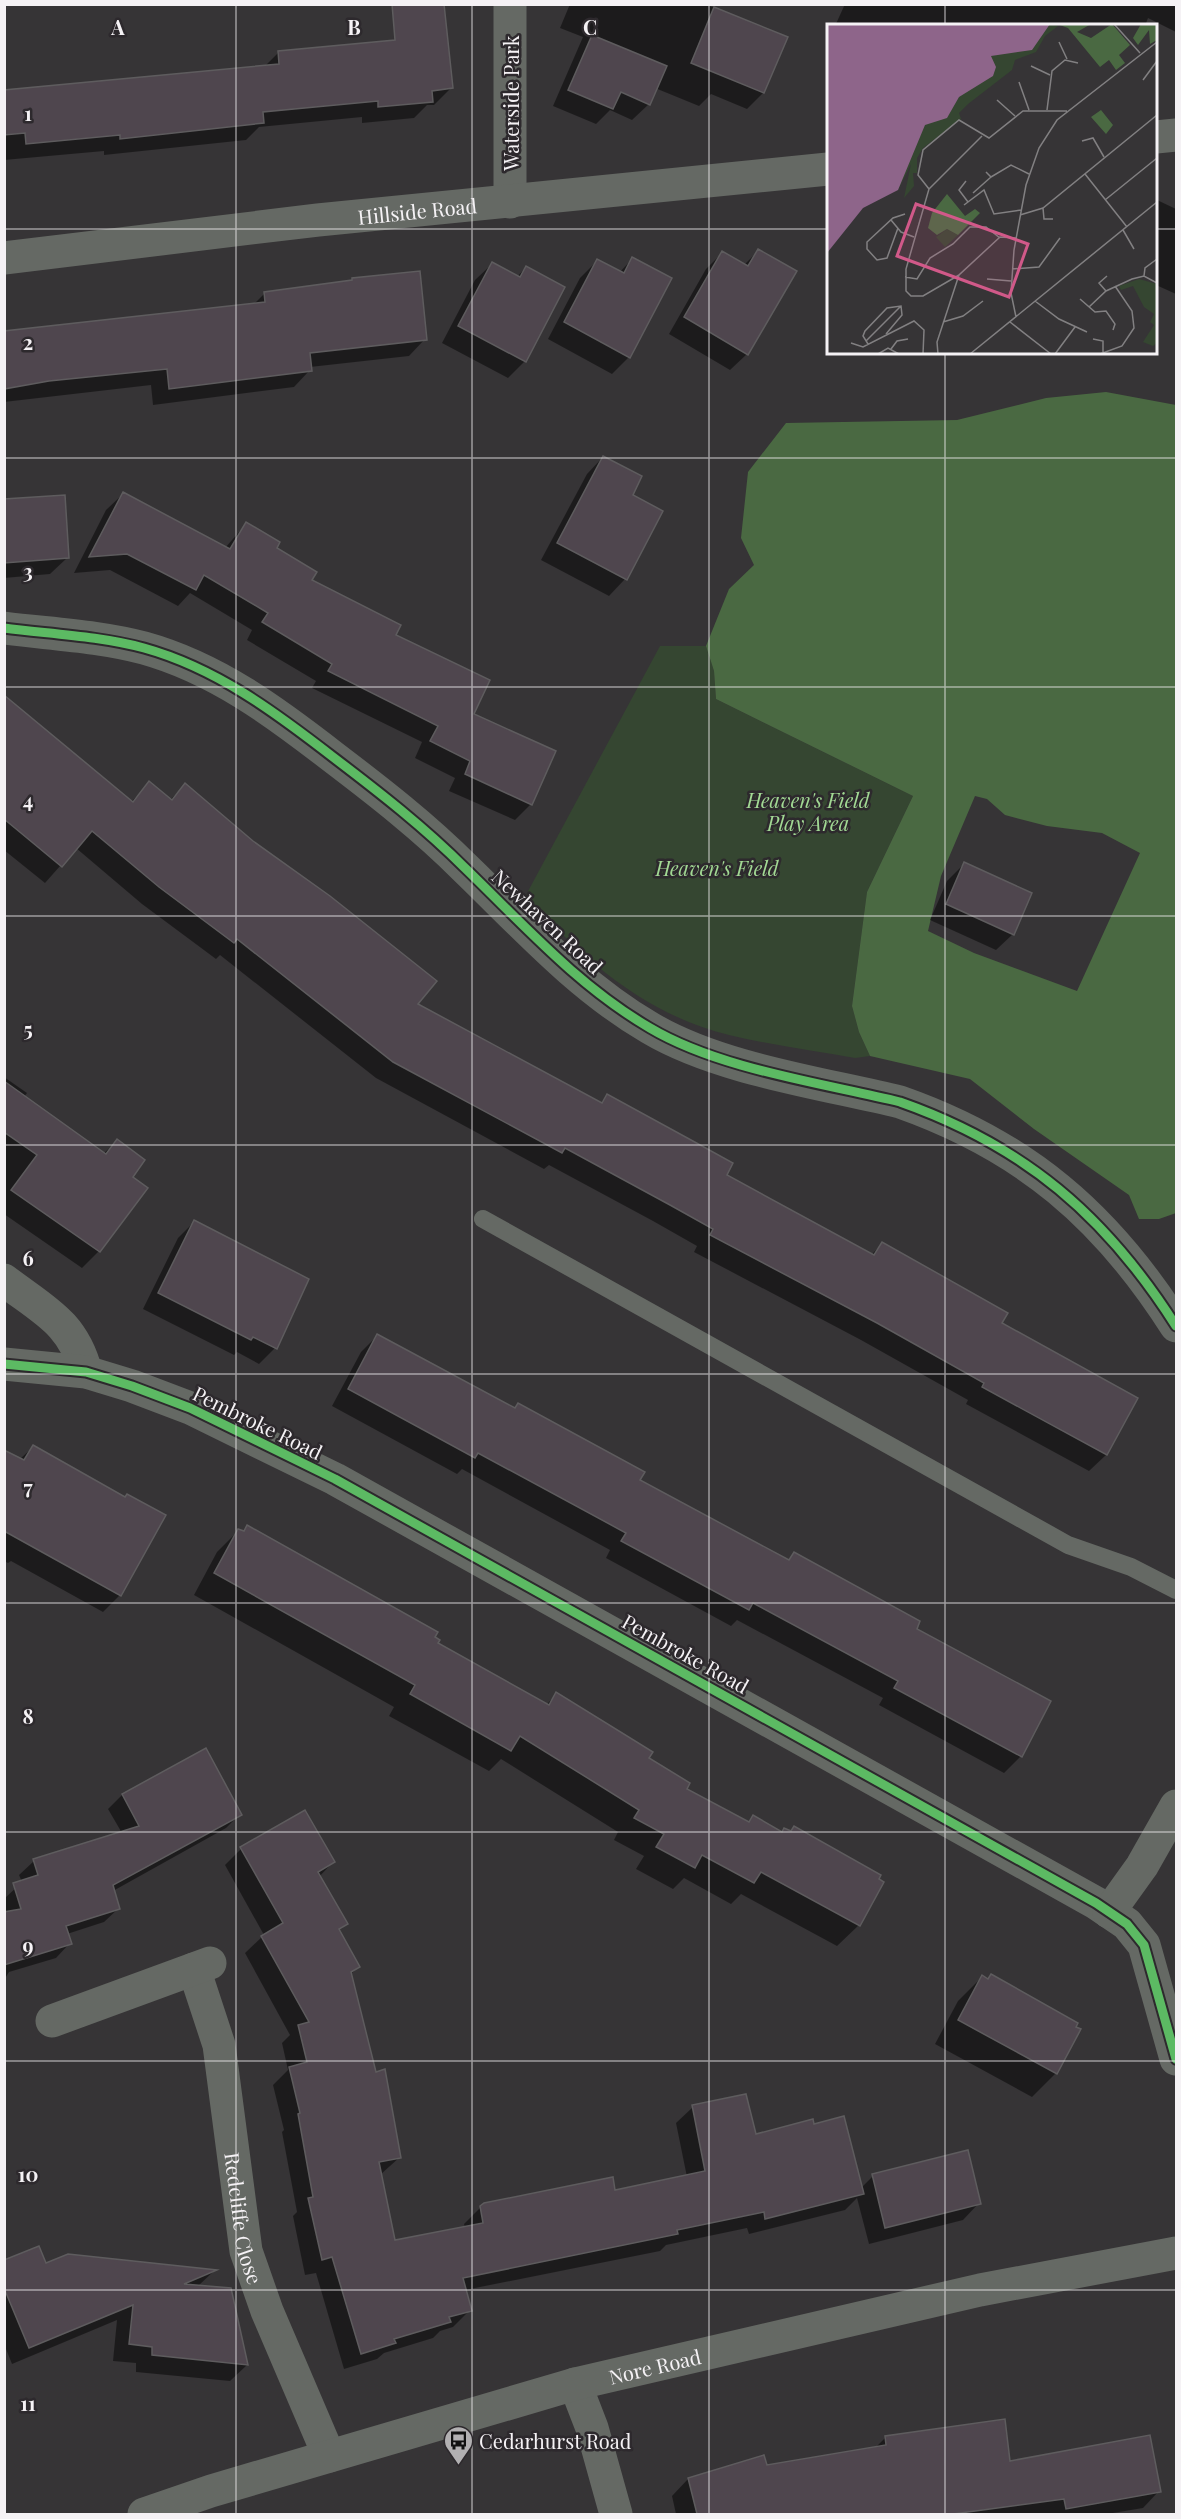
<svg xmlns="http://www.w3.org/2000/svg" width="1181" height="2519" viewBox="0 0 1181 2519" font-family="'Playfair Display',serif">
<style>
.green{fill:#354631}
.forest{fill:#4a6942;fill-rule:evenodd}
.shadow{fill:#0007}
.building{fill:#4f464e;stroke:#5e5c5e;stroke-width:1.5}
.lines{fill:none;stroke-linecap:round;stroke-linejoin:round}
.service{stroke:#656964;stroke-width:18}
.minor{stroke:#656964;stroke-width:33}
.tertiary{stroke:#656964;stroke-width:33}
.cycleway-casing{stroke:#2d292d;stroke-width:13}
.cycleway{stroke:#5cba63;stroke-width:9}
.grid{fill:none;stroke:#f5f2f5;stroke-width:1.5;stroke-opacity:0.55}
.labels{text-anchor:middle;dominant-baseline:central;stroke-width:5;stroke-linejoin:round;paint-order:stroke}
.street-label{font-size:20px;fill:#f5f2f5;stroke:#2d292d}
.park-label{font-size:20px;font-style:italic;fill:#a2d994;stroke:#2d292d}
.poi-label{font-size:20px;fill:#f5f2f5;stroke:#2d292d;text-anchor:start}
.inset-road{fill:none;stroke:#828082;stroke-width:1.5}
.view{fill:#d15989;fill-opacity:0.15;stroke:#d15989;stroke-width:3}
.inset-edge{fill:none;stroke:#f5f2f5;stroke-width:3}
.grid-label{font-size:20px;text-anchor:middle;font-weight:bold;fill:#f5f2f5;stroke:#2d292d;stroke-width:5;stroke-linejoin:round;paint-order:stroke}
</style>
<rect width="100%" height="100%" fill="#363436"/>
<path class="green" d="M660,646H706L714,671L716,699L913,796L867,892L852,1006L859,1032L870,1056L855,1058C814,1051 771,1045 729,1035C646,1015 580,958 526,895Z"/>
<path class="forest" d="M1106,392L1176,405V1213L1159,1219H1139L1129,1195L1034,1129L970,1079L870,1056L859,1032L852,1006L867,892L913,796L716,699L714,671L706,646L729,589L754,565L741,538L748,472L786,423L957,420L1046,398ZM975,796L987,799L1005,815L1047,826L1102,833L1140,853L1077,991L974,953L928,931L941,876Z"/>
<g class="shadow">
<polygon points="570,4 705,4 786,38 763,93 747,109 711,94 699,106 655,88 649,104 632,120 610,110 596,124 553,106 583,37 560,28"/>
<polygon points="845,4 1176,4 1176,32 1148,18 1145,26 835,26"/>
<polygon points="278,53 451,88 434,105 427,105 414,118 362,123 362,117 259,127 246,140 104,155 104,151 4,160 4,92 265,66"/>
<polygon points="1157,200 1176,209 1176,294 1156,285"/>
<polygon points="758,251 747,354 730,370 669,334 706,269 722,253 744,265"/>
<polygon points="632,259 629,357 612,374 548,339 580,278 597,261 619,273"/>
<polygon points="492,264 517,277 526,267 525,361 508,378 442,343 475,280"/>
<polygon points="353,279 425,339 409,356 310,367 310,370 294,387 153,405 151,385 4,402 4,333 254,304 264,294 350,282"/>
<polygon points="603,457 631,495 625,579 609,596 541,560 587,474"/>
<polygon points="123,494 225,548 246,524 310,580 394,636 472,714 531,804 515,820 449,791 455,778 415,758 422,742 312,688 316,681 247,640 252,630 190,593 178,606 110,570 74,573 106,510"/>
<polygon points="4,501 67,558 50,574 4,578"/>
<polygon points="4,718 131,802 150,783 170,800 185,785 416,1005 600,1104 607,1096 725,1176 871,1255 882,1244 1000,1324 1136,1399 1106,1455 1089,1471 966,1404 968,1400 861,1340 694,1252 697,1246 653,1221 549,1165 544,1169 376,1078 220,955 216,959 142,904 76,848 45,883 4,850"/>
<polygon points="964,864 1013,934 996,950 930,920 947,881"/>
<polygon points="4,1077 27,1093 24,1097 103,1154 117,1141 131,1178 146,1188 99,1251 82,1268 4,1214"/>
<polygon points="194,1222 307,1279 275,1348 259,1364 237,1352 234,1355 143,1309 178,1238"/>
<polygon points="377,1336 787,1561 794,1554 915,1629 1021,1756 1004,1773 879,1705 883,1698 737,1620 731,1626 606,1558 610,1550 462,1469 457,1474 332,1406 361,1352"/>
<polygon points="33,1447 125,1498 164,1516 120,1595 103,1612 11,1561 8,1563 4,1561 4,1451 20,1459"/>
<polygon points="247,1527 433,1638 436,1644 546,1705 557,1694 685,1789 748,1823 754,1817 781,1833 789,1832 794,1828 859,1925 837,1946 741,1894 731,1904 684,1878 673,1889 636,1869 644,1856 614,1840 618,1832 501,1759 489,1771 389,1716 394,1707 194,1595 217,1552 239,1530 242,1532"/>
<polygon points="205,1750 240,1814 226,1828 113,1891 119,1908 104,1922 67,1934 70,1943 56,1958 9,1972 4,1980 4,1899 22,1882 19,1875 34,1861 122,1833 108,1809 122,1795"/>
<polygon points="241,1849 333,1862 319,1877 346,1924 338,1931 358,1967 351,1974 375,2073 400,2157 380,2175 394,2242 465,2228 464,2224 481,2207 614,2192 687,2177 676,2123 693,2107 861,2188 873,2176 979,2203 963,2220 869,2244 857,2198 845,2210 749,2234 747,2228 666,2245 660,2251 465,2290 470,2310 453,2327 440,2331 433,2338 384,2353 377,2359 344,2369 316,2273 305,2275 293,2216 297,2212 282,2132 284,2130 273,2085 288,2070 282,2043 290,2035 245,1953 264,1935 225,1865"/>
<polygon points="982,1977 1074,2027 1056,2073 1032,2097 935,2044 958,2001"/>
<polygon points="4,2262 214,2271 198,2286 247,2365 230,2381 136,2372 136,2363 113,2361 117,2320 12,2364 4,2344"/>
<polygon points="886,2437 1009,2463 1159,2491 1143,2508 1107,2514 676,2514 672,2496 688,2479 874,2449"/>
</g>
<g class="building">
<polygon points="392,4 444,4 453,88 432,91 433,102 378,107 378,101 263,112 264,123 120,139 120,135 26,144 25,133 4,135 4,90 279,64 278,51 395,40"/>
<polygon points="714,7 788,37 764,93 691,63"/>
<polygon points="592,35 667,66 650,105 621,92 613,109 568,90"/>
<polygon points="758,249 797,271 748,355 684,317 722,251 748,266"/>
<polygon points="632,257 672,278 630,358 564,322 597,259 624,273"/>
<polygon points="492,262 520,277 526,266 565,287 526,362 458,326"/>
<polygon points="420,271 427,340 310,353 312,371 169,389 167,369 49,381 4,389 4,331 265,302 264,292 352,280 352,278"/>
<polygon points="603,456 642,476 633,495 663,511 627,580 557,543"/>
<polygon points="123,492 230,549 246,522 280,542 277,548 317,572 312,580 401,625 396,635 490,680 474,714 556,751 532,805 465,774 470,761 430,741 438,726 328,671 332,664 262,622 268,613 204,575 196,590 127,554 89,557"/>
<polygon points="65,495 69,558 4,563 4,499"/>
<polygon points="4,695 133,802 149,781 172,800 185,783 253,841 330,896 437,981 418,1004 602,1103 607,1094 702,1146 733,1163 727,1175 874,1255 882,1242 1008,1313 1002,1323 1138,1398 1107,1455 982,1387 984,1383 877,1323 710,1235 713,1229 670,1205 565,1148 562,1153 393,1062 237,939 234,943 159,887 92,831 62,867 4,819"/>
<polygon points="964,862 1032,893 1014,935 946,904"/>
<polygon points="4,1081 106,1154 117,1139 145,1160 133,1177 148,1188 100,1252 11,1190 37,1155 4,1132"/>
<polygon points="194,1220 309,1279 277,1349 253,1337 251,1340 158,1293"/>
<polygon points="377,1334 515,1408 518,1403 645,1472 640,1480 789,1560 794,1552 920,1621 917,1629 1051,1701 1022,1757 894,1688 898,1681 753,1603 749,1610 621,1541 626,1533 478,1453 475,1458 348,1389"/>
<polygon points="33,1445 125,1497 127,1494 166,1515 121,1596 4,1531 4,1450 24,1460"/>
<polygon points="247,1525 438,1632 435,1637 440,1640 438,1643 549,1705 556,1692 653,1752 649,1758 690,1783 687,1789 749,1822 753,1815 782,1832 784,1828 791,1831 794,1826 881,1875 879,1879 884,1882 860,1926 761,1872 754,1883 702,1855 695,1868 656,1847 664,1834 634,1818 639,1810 520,1736 511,1751 410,1694 415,1685 214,1573 238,1529 244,1531"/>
<polygon points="206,1748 242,1815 113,1885 120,1909 66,1926 72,1944 4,1965 4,1912 21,1909 13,1883 38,1875 33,1859 139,1826 122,1794"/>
<polygon points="305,1810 335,1862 318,1872 348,1924 339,1929 360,1967 351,1972 376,2072 385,2069 401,2158 379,2162 395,2240 483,2223 480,2206 484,2203 613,2177 615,2190 705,2171 692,2105 746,2094 756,2134 813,2119 814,2124 844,2116 864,2194 765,2219 764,2212 677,2230 678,2234 463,2278 472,2311 449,2317 451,2322 394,2339 396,2343 361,2354 332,2257 322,2260 308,2198 313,2197 298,2114 300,2113 289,2067 307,2062 298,2025 309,2022 261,1936 283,1923 240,1847"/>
<polygon points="991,1974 1078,2023 1076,2027 1081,2029 1057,2074 958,2020 982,1975 988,1979"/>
<polygon points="968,2150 981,2204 885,2228 872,2174"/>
<polygon points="39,2246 46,2263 68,2254 217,2270 184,2284 231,2288 248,2365 152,2355 152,2347 129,2344 133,2305 29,2348 4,2288 4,2260"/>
<polygon points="1005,2419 1010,2461 1150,2435 1161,2492 1066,2509 1064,2499 953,2514 697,2514 688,2478 764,2455 767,2465 886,2445 885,2436"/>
</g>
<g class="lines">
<polyline class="service" points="483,1219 1068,1545 1131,1567 1176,1590"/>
<g class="minor">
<polyline points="510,4 510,202"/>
<polyline points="1156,137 1176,135"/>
<path id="s1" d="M4,258L318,220L828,169"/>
<path d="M4,628C51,634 99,636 144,648C216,668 275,712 333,757C379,792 424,827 465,868C524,925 578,986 650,1028C719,1069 822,1083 900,1102C1025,1146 1106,1216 1176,1326"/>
<path d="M4,1280C43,1310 73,1322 86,1372"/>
<polyline points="4,1364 86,1372 132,1386 190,1408 335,1479 1096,1903 1127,1924 1144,1945 1176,2059"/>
<polyline points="1109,1912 1142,1866 1176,1806"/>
<path id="s2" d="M194,1969L219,2045L246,2251L267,2311L329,2456"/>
<polyline points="52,2021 210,1963"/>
<polyline points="575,2384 592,2428 616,2514"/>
</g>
<path class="tertiary" id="s3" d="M144,2514L211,2491L575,2384L980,2290L1176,2253"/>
<defs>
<g id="cycleway">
<path d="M4,628C51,634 99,636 144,648C216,668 275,712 333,757C379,792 424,827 465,868C524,925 578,986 650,1028C719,1069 822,1083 900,1102C1025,1146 1106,1216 1176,1326"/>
<polyline points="4,1364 86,1372 132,1386 190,1408 335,1479 1096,1903 1127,1924 1144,1945 1176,2059"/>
</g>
</defs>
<use href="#cycleway" class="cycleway-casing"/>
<use href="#cycleway" class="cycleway"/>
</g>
<path class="grid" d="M236,4V2514M472,4V2514M709,4V2514M945,4V26M4,229H828M1156,229H1176M945,352V2514M4,458H1176M4,687H1176M4,916H1176M4,1145H1176M4,1374H1176M4,1603H1176M4,1832H1176M4,2061H1176M4,2290H1176"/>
<defs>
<symbol id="bus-pin" viewBox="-11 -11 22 30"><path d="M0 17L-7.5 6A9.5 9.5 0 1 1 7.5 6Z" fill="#b2b0b2" stroke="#2d292d"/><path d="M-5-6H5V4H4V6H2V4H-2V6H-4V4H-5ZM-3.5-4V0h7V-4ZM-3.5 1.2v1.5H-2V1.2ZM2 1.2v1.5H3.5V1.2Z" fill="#111"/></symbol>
</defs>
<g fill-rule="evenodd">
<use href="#bus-pin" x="442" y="2424" width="33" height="45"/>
</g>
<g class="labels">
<g class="street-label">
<text transform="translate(510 103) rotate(-90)">Waterside Park</text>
<text stroke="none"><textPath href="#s1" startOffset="416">Hillside Road</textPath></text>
<text transform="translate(548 921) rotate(43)">Newhaven Road</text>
<text transform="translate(258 1422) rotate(26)">Pembroke Road</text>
<text transform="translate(686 1653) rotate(29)">Pembroke Road</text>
<text stroke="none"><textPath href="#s2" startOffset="255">Redcliffe Close</textPath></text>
<text stroke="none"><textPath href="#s3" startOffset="532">Nore Road</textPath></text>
</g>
<g class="park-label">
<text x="808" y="799">Heaven's Field<tspan x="808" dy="23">Play Area</tspan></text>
<text x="717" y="867">Heaven's Field</text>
</g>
<g class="poi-label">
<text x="479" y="2440">Cedarhurst Road</text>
</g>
</g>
<g transform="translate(827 24)">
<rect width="330" height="330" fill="#363436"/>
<path d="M223,0L231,2L218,12L209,28L188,36L185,46L141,80L132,89L134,95L96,124L90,134V149H86L87,162L77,174L84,140L71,166L55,148V90ZM120,205L131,211L118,223L109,213ZM312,255L330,260V319L326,322L316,318L327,301L323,298L327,290L317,283L306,262L294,266L292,262Z" fill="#354631"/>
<path d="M230,0H264L250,8L264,14L285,0L303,21L292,31L298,39L289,46L282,36L273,43L241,4ZM314,0H330V16L323,20L322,6L311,21L306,14ZM274,86L286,101L279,110L264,93ZM120,170L138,192L148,185L153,189L131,211L120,205L110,211L101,204L105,189Z" fill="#4a6942"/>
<path d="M0,0H223L205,26L164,32L169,43L166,52L132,73L120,94L98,101L71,166L36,184L0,229Z" fill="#8e658a"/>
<path class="inset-road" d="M287,0L313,29M232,18L240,35M204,42L223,51M316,56L330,37M192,58L202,86M170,76L188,92M220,86L225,47L238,36L251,39M255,117L266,114L277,133M159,148L164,153L184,141L202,150M258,150L300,203M139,157L132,166L141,178M102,165L155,112M146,169L164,153M278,176L330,134M137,181L157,166L167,190L194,186M216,184L217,195H226M193,191L216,184L330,91M64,196L74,208L87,213M71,204L60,234L50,236L40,225V218L66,194L78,190M296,206L307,225M185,245L212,243L233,214M132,251L96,272H84L79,267V245L102,165L91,151L96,126L132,96L162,114L196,87H240M317,252L318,244L330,235M78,253L90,255L103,234L126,220L143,203H159L173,214M160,255L184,257M279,267L272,259L280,252M253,275L268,288L279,287L288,300L286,306M208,277L232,295L260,308M262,283L279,267L305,255L317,252L330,259M189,293L184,269L187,226L199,161L212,124L230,96L330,18M116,298L136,292L156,277M183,298L224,330M266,315L276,317V328M39,317L74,282M24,319L36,323L87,297L97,306L96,330M41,320L36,312L38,307L60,284L74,282L75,291L59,310M64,325L70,317L81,315M51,330L61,324L72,330M111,330L110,318L132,251L173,213L189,214M143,330L330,178M228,330L248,303M273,330L295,322L307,304L305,287L288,262"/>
<path class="view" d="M89,180L201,220L182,273L70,232Z"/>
<rect width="330" height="330" class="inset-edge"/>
</g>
<g class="grid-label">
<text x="118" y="35">A</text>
<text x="354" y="35">B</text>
<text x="590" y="35">C</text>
<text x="28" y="121">1</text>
<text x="28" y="350">2</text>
<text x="28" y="579">3</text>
<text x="28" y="808">4</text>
<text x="28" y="1037">5</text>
<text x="28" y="1266">6</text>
<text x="28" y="1495">7</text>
<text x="28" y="1724">8</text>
<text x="28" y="1953">9</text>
<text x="28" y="2182">10</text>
<text x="28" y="2411">11</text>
</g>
<rect width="1181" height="2519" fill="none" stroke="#f5f2f5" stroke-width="12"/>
</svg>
